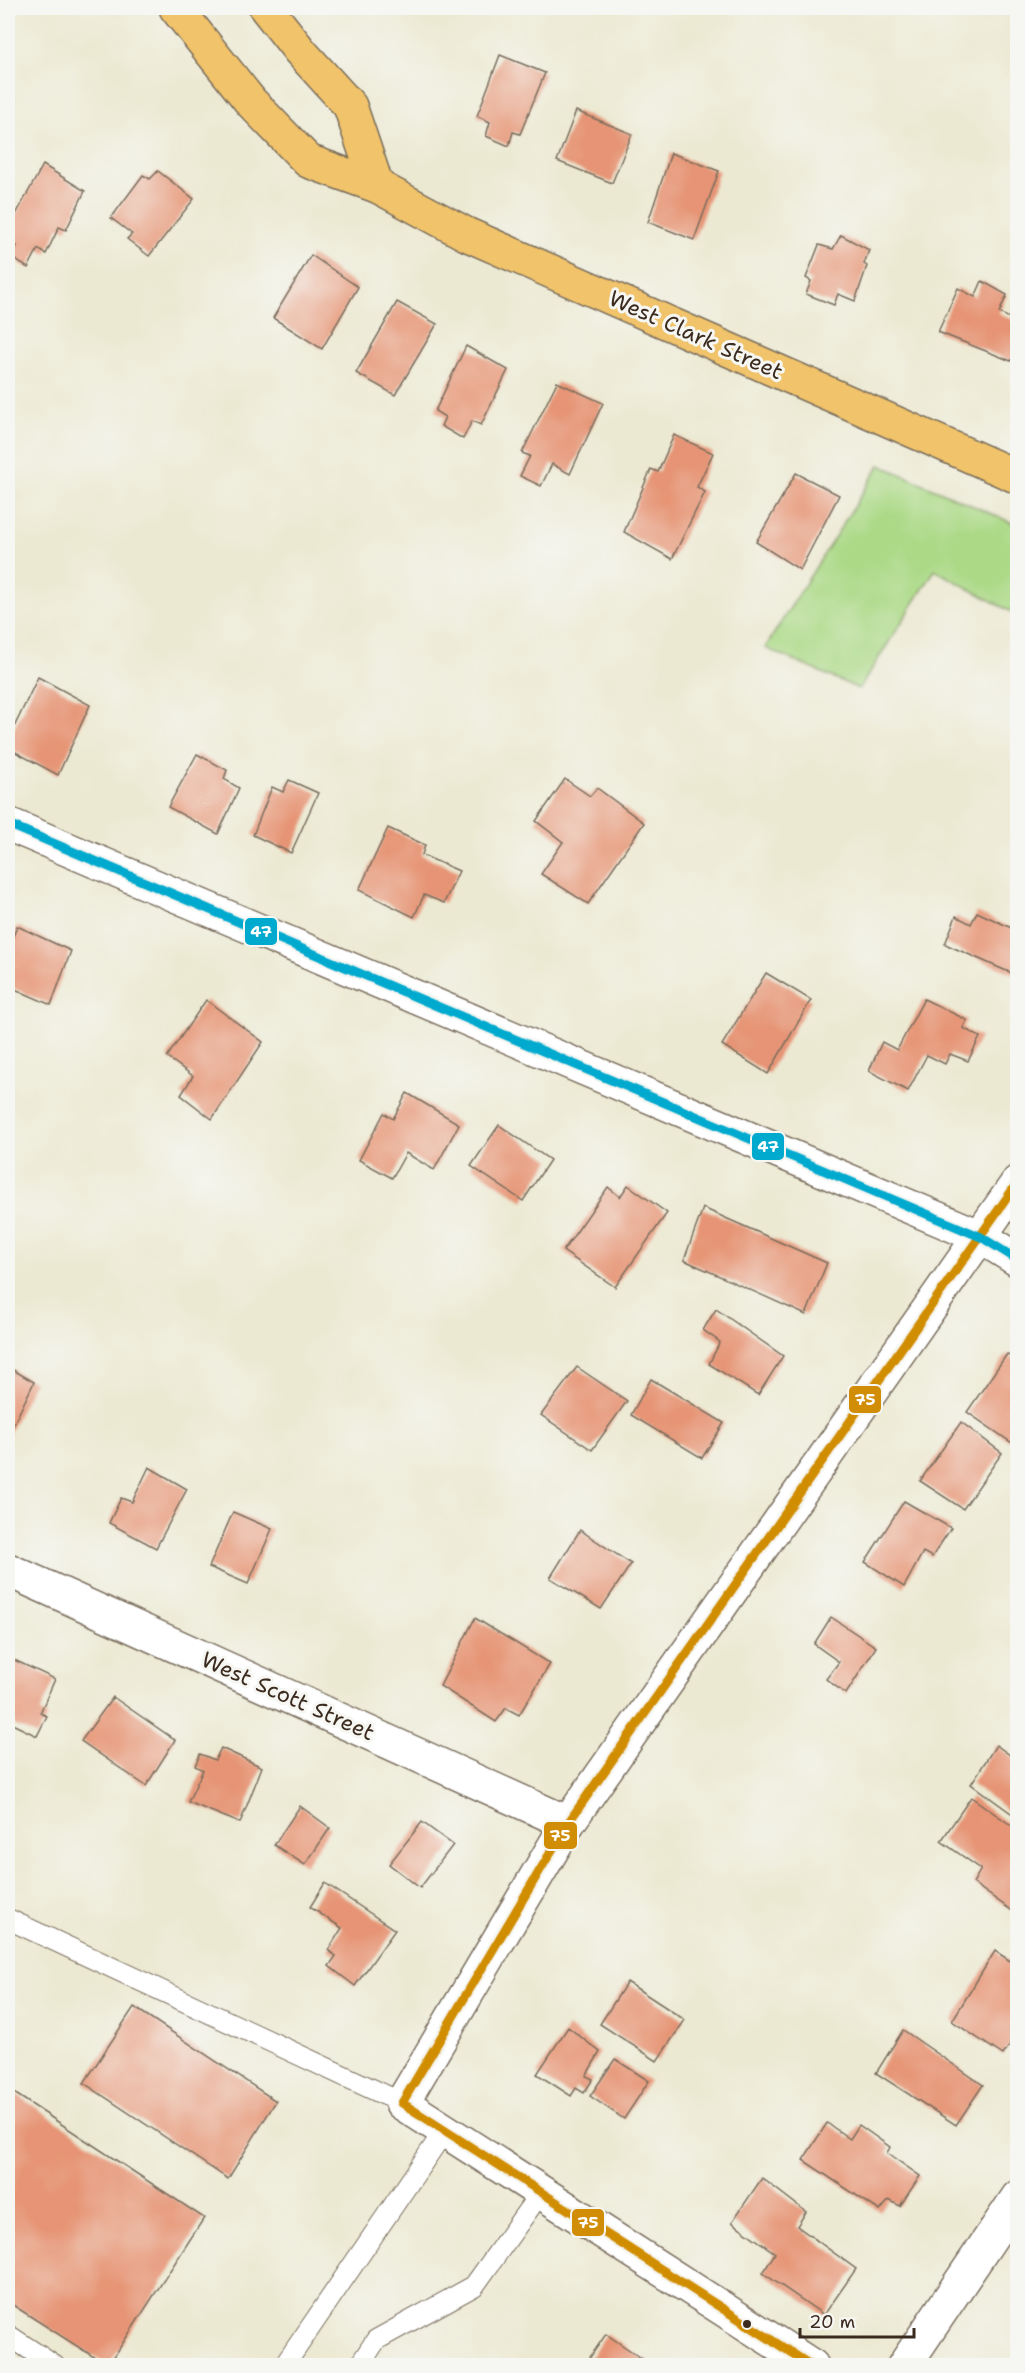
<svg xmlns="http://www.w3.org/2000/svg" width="1025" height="2373" viewBox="0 0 1025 2373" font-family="'Shantell Sans',sans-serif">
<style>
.green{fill:#abd986;stroke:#738252;stroke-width:1.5}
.building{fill:#e69475}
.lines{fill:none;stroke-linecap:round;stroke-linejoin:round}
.lane-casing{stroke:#796d5d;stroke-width:22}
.street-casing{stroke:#796d5d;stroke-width:36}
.primary-casing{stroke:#796d5d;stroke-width:36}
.lane{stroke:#fff;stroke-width:20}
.street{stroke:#fff;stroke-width:33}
.primary{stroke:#f1c36a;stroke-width:33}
.bus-1-casing{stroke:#f6f6f2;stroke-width:14}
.bus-2-casing{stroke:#f6f6f2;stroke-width:14}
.bus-1{stroke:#d18d06;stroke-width:9}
.bus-2{stroke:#00a9ce;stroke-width:9}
.bus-dot{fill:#3b2a1e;stroke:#f6f6f2;stroke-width:2}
.labels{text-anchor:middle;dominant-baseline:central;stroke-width:6;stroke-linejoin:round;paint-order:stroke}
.street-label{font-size:22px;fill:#3b2a1e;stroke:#f6f6f2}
.line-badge{stroke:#f6f6f2;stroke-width:2}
.badge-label{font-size:16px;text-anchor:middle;font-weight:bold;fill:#fff}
</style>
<rect width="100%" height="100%" fill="#f6f6f2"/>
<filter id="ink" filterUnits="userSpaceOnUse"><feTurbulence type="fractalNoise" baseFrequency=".0167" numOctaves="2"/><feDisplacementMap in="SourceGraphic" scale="12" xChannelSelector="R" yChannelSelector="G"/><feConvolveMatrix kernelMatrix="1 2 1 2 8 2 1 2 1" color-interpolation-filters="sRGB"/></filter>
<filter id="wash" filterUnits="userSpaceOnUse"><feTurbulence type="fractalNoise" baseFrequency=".008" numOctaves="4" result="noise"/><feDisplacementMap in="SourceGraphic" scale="24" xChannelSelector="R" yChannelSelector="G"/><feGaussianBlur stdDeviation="1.35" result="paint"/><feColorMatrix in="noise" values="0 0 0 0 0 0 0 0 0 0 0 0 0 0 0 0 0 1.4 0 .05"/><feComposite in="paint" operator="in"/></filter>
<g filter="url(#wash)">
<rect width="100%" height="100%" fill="#ece9d2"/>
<polygon class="green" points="880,465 1017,525 1017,615 935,570 859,689 765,648"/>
<g id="blocks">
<g class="building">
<polygon points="500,55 545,73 520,134 513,132 509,146 486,136 490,122 477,116"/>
<polygon points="576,111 632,134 612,183 557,161"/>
<polygon points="671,153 719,171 694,240 648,222"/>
<polygon points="43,165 85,191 66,230 59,227 46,254 38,249 28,268 12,258 17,246 8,240 8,229"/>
<polygon points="158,171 194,199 149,256 127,239 132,234 111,218 143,175 150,179"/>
<polygon points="841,235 869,250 864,264 867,266 855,301 838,294 834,305 806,294 811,281 806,278 819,245 833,249"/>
<polygon points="311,255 358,287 322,349 273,318"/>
<polygon points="982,281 1007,295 999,313 1018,322 1018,348 1011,361 938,332 958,288 975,297"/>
<polygon points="397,302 437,324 395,395 356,373"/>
<polygon points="466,346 508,370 481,425 472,421 463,439 441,426 445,417 435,411"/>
<polygon points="557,382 603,403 570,474 552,464 541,486 520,476 530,456 522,453"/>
<polygon points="674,435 713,453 697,487 705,492 672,559 624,532 651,469 658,472"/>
<polygon points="796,473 839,495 800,570 756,542"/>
<polygon points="38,677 90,705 58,775 8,748 8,740"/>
<polygon points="197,754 227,770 224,779 239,788 218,834 168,807"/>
<polygon points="565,779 590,796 597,788 644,823 588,904 541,874 563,842 536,821"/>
<polygon points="289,780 318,793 291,853 253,835 272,787 283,792"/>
<polygon points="388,828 425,845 422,855 459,871 444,903 424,895 414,917 359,890"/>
<polygon points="977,912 1018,931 1018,976 945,944 956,916 971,924"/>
<polygon points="17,926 71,951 51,1005 8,986 8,950"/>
<polygon points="766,973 811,1000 768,1074 722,1045"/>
<polygon points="924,999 967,1020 963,1028 980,1037 968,1061 950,1054 945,1064 927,1055 908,1091 869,1071 882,1042 897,1050"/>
<polygon points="206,1000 263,1042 212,1119 181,1095 193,1076 167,1057"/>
<polygon points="407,1093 459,1124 434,1170 406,1153 392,1178 359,1160 384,1113 393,1119"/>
<polygon points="499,1125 550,1160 523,1201 471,1166"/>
<polygon points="628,1185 667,1213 615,1287 563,1251 608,1187 620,1197"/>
<polygon points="703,1208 827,1263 806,1315 684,1260"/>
<polygon points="716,1309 783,1356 758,1395 709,1364 720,1342 703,1330"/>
<polygon points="1007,1354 1018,1362 1018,1447 967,1412"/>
<polygon points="8,1367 34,1382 8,1436"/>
<polygon points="577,1367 627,1401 592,1450 541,1415"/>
<polygon points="651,1379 724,1423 702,1458 631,1415"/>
<polygon points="961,1422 1002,1453 963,1509 920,1481"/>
<polygon points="149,1467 187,1489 156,1548 109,1523 121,1498 132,1502"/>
<polygon points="904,1501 951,1528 932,1557 923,1552 904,1587 865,1562"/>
<polygon points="233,1512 272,1529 248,1584 209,1567"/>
<polygon points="580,1530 631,1564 601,1609 550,1578"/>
<polygon points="831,1617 876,1647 846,1694 826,1679 839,1662 814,1644"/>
<polygon points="475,1618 550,1664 519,1715 506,1708 496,1722 440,1686"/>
<polygon points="10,1658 55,1679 40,1713 47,1716 37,1736 8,1722"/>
<polygon points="113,1697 175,1740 146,1786 81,1741"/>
<polygon points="996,1745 1018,1761 1018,1818 971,1784"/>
<polygon points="221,1748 262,1767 240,1823 188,1802 203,1770 195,1766 200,1754 215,1760"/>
<polygon points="971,1797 1018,1830 1015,1855 1018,1857 1018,1915 973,1883 981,1869 941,1841"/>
<polygon points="300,1806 330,1828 305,1865 274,1845"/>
<polygon points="422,1822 453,1845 420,1888 389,1864"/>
<polygon points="325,1883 395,1930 355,1986 329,1966 336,1956 328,1950 342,1928 310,1907"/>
<polygon points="995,1951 1018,1966 1018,2033 1003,2055 952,2021"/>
<polygon points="627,1982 685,2020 657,2061 600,2024"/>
<polygon points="134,2007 276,2101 228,2179 84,2083"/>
<polygon points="568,2027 600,2052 586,2076 593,2079 584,2093 576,2088 571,2096 537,2074"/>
<polygon points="903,2030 983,2085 956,2125 876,2073"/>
<polygon points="615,2059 649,2081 624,2119 590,2096"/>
<polygon points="8,2089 204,2218 108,2366 8,2302"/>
<polygon points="827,2123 850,2139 859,2125 890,2147 887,2153 920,2176 900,2206 889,2200 880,2211 803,2160"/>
<polygon points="762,2178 806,2212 797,2226 856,2269 824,2315 763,2273 775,2253 732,2222"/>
<polygon points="606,2334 653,2366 584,2366"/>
</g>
</g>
</g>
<g filter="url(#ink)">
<use href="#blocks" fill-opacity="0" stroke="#796d5d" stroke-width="1.5"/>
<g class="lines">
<defs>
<g id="lane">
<polyline points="8,1919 402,2103"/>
<polyline points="8,2335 55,2366"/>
<polyline points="284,2366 445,2130"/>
<polyline points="359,2366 376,2340 474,2286 541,2192"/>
</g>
<g id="street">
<polyline points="8,824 981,1237 1018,1260"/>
<polyline points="8,1570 568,1823"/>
<polyline points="812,2366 402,2103 568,1823 1018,1182"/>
<polyline points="904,2366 1018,2197"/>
</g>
<g id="primary">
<polyline points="176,8 251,102 308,161 377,186 466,234 1018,477"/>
<polyline points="266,8 300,51 350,106 377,186"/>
</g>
</defs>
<use href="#lane" class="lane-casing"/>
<use href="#street" class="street-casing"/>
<use href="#primary" class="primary-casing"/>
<use href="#lane" class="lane"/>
<use href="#street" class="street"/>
<use href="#primary" class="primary"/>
<defs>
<polyline id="bus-1" points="812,2366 402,2103 568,1823 1018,1182"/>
<polyline id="bus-2" points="8,824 981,1237 1018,1260"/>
</defs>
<use href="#bus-1" class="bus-1-casing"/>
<use href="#bus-2" class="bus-2-casing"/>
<use href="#bus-1" class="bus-1"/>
<use href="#bus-2" class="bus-2"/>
</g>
</g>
<circle class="bus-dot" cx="747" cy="2324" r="5"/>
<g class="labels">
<g class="street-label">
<text transform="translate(696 335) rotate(24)">West Clark Street</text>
<text transform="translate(288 1696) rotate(24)">West Scott Street</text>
</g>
</g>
<g class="line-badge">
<rect x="244" y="917" width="34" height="29" rx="6" fill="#00a9ce"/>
<rect x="751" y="1132" width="34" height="29" rx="6" fill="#00a9ce"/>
<rect x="848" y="1385" width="34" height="29" rx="6" fill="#d18d06"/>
<rect x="543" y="1821" width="35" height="29" rx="6" fill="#d18d06"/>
<rect x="571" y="2208" width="34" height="29" rx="6" fill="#d18d06"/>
</g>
<g class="badge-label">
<text x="261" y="937">47</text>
<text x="768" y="1152">47</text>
<text x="865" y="1405">75</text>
<text x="560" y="1841">75</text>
<text x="588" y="2228">75</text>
</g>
<rect width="1025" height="2373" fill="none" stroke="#f6f6f2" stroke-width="30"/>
<path d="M800 2328v9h114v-9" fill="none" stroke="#3b2a1e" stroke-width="3"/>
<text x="809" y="2328" font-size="18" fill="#3b2a1e" stroke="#f6f6f2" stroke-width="4.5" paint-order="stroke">20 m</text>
</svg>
